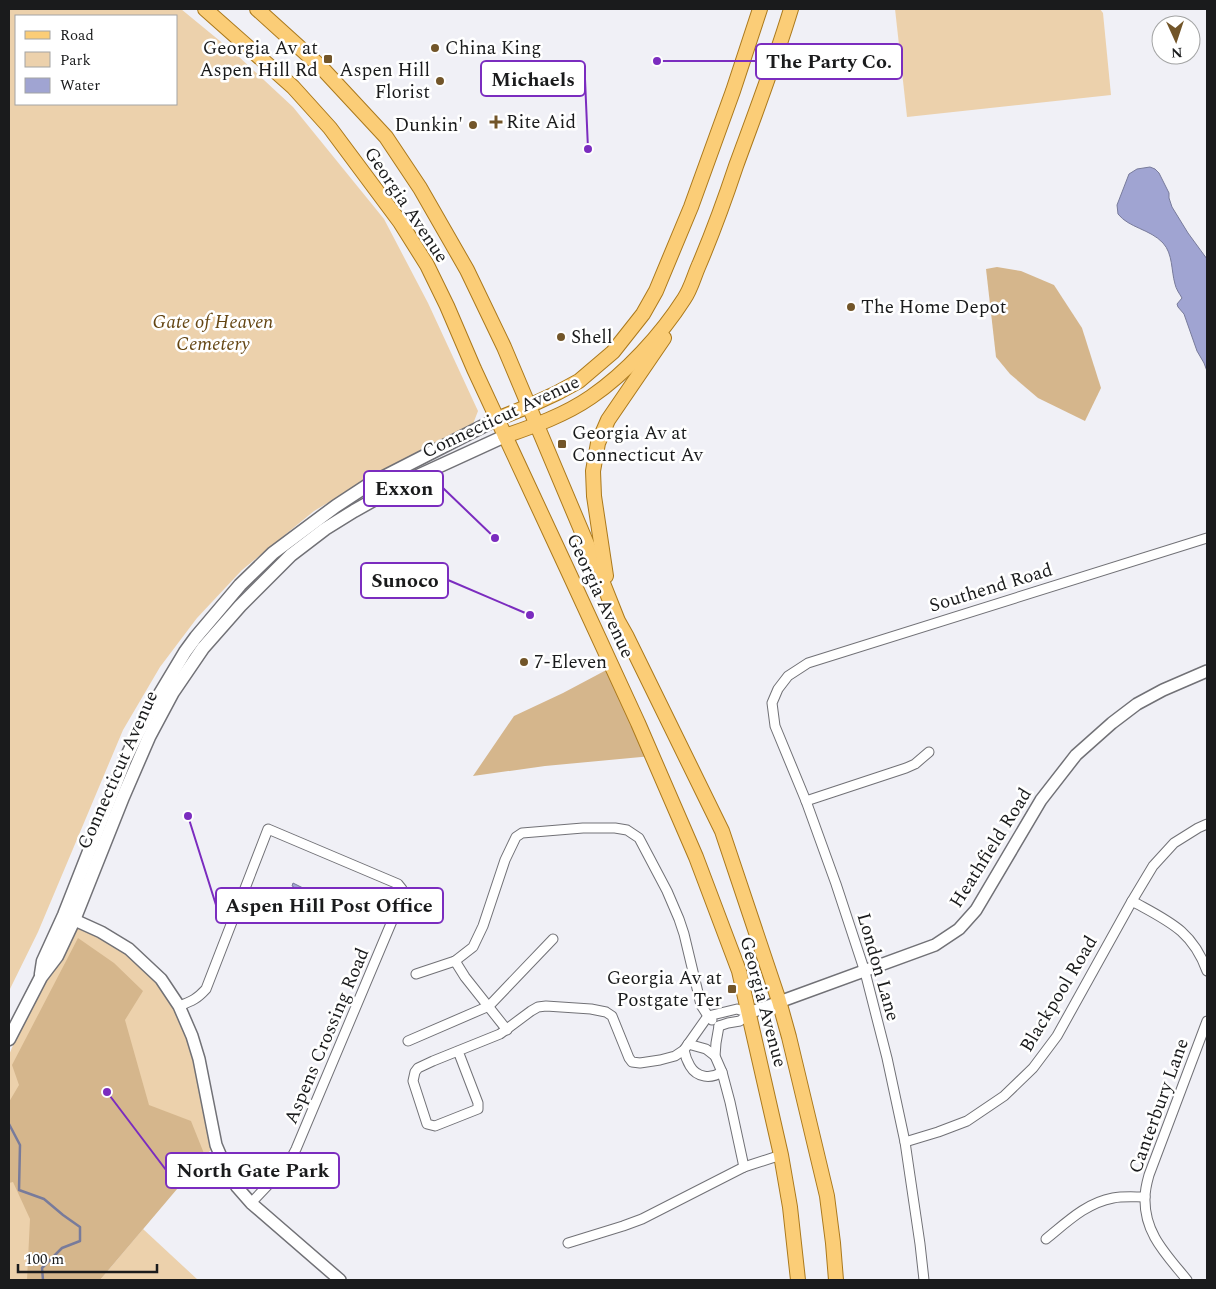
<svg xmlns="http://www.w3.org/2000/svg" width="1216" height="1289" viewBox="0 0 1216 1289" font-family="Spectral,serif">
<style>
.green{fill:#ecd1ac;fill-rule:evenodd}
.forest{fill:#d5b68c}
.water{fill:#a0a4d2;stroke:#787b9b}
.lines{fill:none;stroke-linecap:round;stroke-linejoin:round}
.stream{stroke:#787b9b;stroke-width:2.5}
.minor-casing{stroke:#717176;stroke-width:11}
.tertiary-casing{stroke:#717176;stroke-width:14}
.secondary-casing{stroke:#717176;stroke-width:15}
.primary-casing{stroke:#ab791c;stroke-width:16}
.minor{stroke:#fff;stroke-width:9}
.tertiary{stroke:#fff;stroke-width:11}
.secondary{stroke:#fff;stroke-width:12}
.primary{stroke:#fbcd77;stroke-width:14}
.poi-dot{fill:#725529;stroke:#fff;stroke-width:2}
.labels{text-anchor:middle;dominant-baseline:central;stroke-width:5;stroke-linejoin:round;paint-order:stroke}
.poi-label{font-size:19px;fill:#1a1b1c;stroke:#fff;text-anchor:start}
.street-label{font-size:19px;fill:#1a1b1c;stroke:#fff}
.park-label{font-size:19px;font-style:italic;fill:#644512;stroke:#fff}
.leader{fill:none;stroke:#7b2cbf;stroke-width:2}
.callout-dot{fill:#7b2cbf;stroke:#fff;stroke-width:2}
.callout{fill:#fff;stroke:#7b2cbf;stroke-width:2}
.callout-label{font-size:20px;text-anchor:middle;font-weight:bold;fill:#1a1b1c}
</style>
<rect width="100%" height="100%" fill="#f0f0f6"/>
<g class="green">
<path d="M9,9H181L237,55L293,107L384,219L428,303L478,411L473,424L380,472L314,511L242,570L197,618L160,667L123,730L38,932L9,991ZM16,16H176V104H16Z"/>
<polygon points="895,9 1100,9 1103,13 1111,95 907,117"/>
<polygon points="74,920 129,949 179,1006 216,1145 107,1251 79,1280 9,1280 9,1055 18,1033"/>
<polygon points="143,1229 198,1280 100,1280"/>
</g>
<g class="forest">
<polygon points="997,267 1021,271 1054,285 1082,328 1101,388 1085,421 1038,398 1010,374 996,357 986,269"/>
<polygon points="612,667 652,756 545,766 473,776 514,716 563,693"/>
<polygon points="78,938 114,963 143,991 125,1020 149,1105 191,1121 205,1156 100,1280 27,1280 30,1219 13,1182 9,1183 9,1102 19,1085 12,1065"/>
</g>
<g class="water">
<path d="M1150,167L1155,169L1159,173L1169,193V198L1172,207L1188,233L1207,259V371L1204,363L1197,351L1184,314L1178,307L1177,304L1182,298C1179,293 1176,289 1175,284C1171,270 1173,254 1163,243C1150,229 1129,228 1118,214L1117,205L1129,174L1137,169Z"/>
<polygon points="293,883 305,889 297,908 278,900 281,891 292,893 294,887 292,886"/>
</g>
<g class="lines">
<polyline class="stream" points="9,1124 20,1145 19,1190 44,1199 63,1215 80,1227 80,1241 62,1248 42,1268 43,1280"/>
<defs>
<g id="minor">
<polyline points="806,801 906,768 915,764 929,752"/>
<path d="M1132,901C1168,921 1192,930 1207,971"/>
<polyline points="455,961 465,977 507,1030"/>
<polyline points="416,974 455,961 473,947 483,926 505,860 516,837 522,833 583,828 615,828 627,830 639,838 667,891 679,919 684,934 701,1005 708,1016 712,1020"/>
<path d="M179,1006C192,1001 197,999 206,989L268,829L398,884L402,889L403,895L296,1149L288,1164L251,1203"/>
<polyline points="719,1026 716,1043 715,1056 722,1072 730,1102 744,1167"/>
<polyline points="408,1041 489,1006 553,939"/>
<polyline points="688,1044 706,1049 715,1056"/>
<path d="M684,1050C685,1055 687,1061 690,1066C697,1078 711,1079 722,1072"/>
<polyline points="458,1051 478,1103 478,1109 435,1126 427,1124 413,1081 415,1072 418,1068 433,1061 500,1034 531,1011 538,1007 546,1006 591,1009 606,1012 612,1016 629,1058 632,1062 640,1063 660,1060 675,1056 684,1050 708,1016 737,1009 749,1013 740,1021 728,1023 719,1026"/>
<polyline points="905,1142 938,1132 967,1121 1004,1096 1033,1068 1057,1036 1132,901 1153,866 1174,843 1198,828 1207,824"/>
<path d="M1046,1239C1067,1222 1086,1203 1113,1198C1123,1196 1134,1197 1145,1197"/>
<polyline points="568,1243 623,1226 642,1219 744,1167 781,1155"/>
<polyline points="924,1280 920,1244 905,1142 887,1058 865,972 836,884 806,801 775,726 772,703 778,689 788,676 808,663 1207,538"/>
<path d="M1187,1280C1166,1254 1144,1233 1145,1198C1145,1190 1147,1182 1149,1175L1207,1021"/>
</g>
<g id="tertiary">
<polyline points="68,917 101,932 129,949 161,979 179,1006 192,1036 199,1059 216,1145 228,1173 237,1187 251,1203 340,1280"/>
<polyline points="749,1013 935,945 959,929 976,910 1041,800 1076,755 1112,723 1137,704 1163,690 1207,671"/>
</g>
<g id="secondary">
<polyline points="41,974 43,961 64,915 125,760 139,731 158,697 185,652 196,637 240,585 273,553 336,506 368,485 497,419"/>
<polyline points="9,1039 41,977 57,956 74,920 123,797 149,737 173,692 203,648 240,606 291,555 325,529 354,511 409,480 505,436"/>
</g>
<g id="primary">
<polyline points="205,9 293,87 330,128 400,222 427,265 447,306 474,369 568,571 638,723 696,857 739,971 781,1155 790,1207 798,1280"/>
<polyline points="257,9 321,67 386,137 420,188 467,270 504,347 595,563 618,621 627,637 722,831 779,1001 789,1037 827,1196 833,1243 836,1280"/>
<polyline points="497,419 529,406 557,393 579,381 613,352 643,314 656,291 691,207 733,91 760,9"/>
<path d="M505,436C534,426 565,415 591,397C626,373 661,335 684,299C691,289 694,276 699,265C713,232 725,199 736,166C755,114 775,62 791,9"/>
<polyline points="606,576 594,496 593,471 598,443 608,420 664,338"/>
</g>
</defs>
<use href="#minor" class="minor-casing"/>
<use href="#tertiary" class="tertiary-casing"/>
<use href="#secondary" class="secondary-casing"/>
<use href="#primary" class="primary-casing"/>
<use href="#minor" class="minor"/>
<use href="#tertiary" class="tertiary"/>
<use href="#secondary" class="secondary"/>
<use href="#primary" class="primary"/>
</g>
<g class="poi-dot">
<circle cx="435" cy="48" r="5"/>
<rect x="323" y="54" width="10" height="10" rx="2.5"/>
<circle cx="440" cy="81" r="5"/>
<path d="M493.5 114.5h5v5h5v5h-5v5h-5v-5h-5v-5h5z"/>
<circle cx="473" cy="125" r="5"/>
<circle cx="851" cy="307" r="5"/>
<circle cx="561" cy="337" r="5"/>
<rect x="557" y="439" width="10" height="10" rx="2.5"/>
<circle cx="524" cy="662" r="5"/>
<rect x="727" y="984" width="10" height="10" rx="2.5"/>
</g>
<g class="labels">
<g class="poi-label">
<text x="318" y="48" text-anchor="end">Georgia Av at<tspan x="318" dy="22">Aspen Hill Rd</tspan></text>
<text x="445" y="48">China King</text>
<text x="430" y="70" text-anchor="end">Aspen Hill<tspan x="430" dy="22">Florist</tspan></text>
<text x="506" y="122">Rite Aid</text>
<text x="463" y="125" text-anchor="end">Dunkin'</text>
<text x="861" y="307">The Home Depot</text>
<text x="571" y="337">Shell</text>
<text x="572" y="433">Georgia Av at<tspan x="572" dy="22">Connecticut Av</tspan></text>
<text x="534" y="662">7-Eleven</text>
<text x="722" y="978" text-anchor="end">Georgia Av at<tspan x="722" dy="22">Postgate Ter</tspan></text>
</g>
<g class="street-label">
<text transform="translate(406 205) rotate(56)">Georgia Avenue</text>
<text transform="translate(501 417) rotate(-25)">Connecticut Avenue</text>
<text transform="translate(991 588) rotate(-17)">Southend Road</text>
<text transform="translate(600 596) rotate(65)">Georgia Avenue</text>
<text transform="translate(118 770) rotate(-66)">Connecticut Avenue</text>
<text transform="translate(991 848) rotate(-58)">Heathfield Road</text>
<text transform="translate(878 967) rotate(74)">London Lane</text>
<text transform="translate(1059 994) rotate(-59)">Blackpool Road</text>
<text transform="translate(763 1002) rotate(75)">Georgia Avenue</text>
<text transform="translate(327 1036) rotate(-67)">Aspens Crossing Road</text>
<text transform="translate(1159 1106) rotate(-70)">Canterbury Lane</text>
</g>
<g class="park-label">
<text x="213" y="322">Gate of Heaven<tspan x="213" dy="22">Cemetery</tspan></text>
</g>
</g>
<path class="leader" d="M657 61L756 61M588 149L585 79M495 538L443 488M530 615L448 580M188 816L216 905M107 1092L166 1170"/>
<g class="callout-dot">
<circle cx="657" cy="61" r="5"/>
<circle cx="588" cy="149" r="5"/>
<circle cx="495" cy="538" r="5"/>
<circle cx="530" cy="615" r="5"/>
<circle cx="188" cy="816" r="5"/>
<circle cx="107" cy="1092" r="5"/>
</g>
<g class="callout">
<rect x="756" y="44" width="146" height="35" rx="5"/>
<rect x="481" y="61" width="104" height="35" rx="5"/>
<rect x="364" y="471" width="79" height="35" rx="5"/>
<rect x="361" y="563" width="87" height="35" rx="5"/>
<rect x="216" y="888" width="227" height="35" rx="5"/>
<rect x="166" y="1153" width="173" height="35" rx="5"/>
</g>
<g class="callout-label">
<text x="829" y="68">The Party Co.</text>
<text x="533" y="86">Michaels</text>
<text x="404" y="495">Exxon</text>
<text x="405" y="587">Sunoco</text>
<text x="329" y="912">Aspen Hill Post Office</text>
<text x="253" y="1177">North Gate Park</text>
</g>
<rect width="1216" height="1289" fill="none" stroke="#1a1b1c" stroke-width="20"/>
<rect x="15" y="15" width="162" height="90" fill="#ffffff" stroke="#a3a4a4"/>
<rect x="25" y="31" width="25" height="8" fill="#fbcd77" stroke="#a3a4a4"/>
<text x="60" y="40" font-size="15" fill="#1a1b1c">Road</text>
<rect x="25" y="52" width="25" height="15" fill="#ecd1ac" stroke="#a3a4a4"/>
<text x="60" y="65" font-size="15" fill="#1a1b1c">Park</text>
<rect x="25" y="78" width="25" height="15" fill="#a0a4d2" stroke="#a3a4a4"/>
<text x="60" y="90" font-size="15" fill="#1a1b1c">Water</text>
<g transform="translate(1176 40) rotate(177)"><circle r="24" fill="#ffffff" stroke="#a3a4a4"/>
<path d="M0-4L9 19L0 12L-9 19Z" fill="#725529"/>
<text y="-8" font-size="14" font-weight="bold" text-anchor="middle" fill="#1a1b1c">N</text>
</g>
<path d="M18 1264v8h139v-8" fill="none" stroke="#1a1b1c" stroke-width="2.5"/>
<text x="25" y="1264" font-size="15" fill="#1a1b1c" stroke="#ffffff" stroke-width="4" paint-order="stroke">100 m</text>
</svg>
